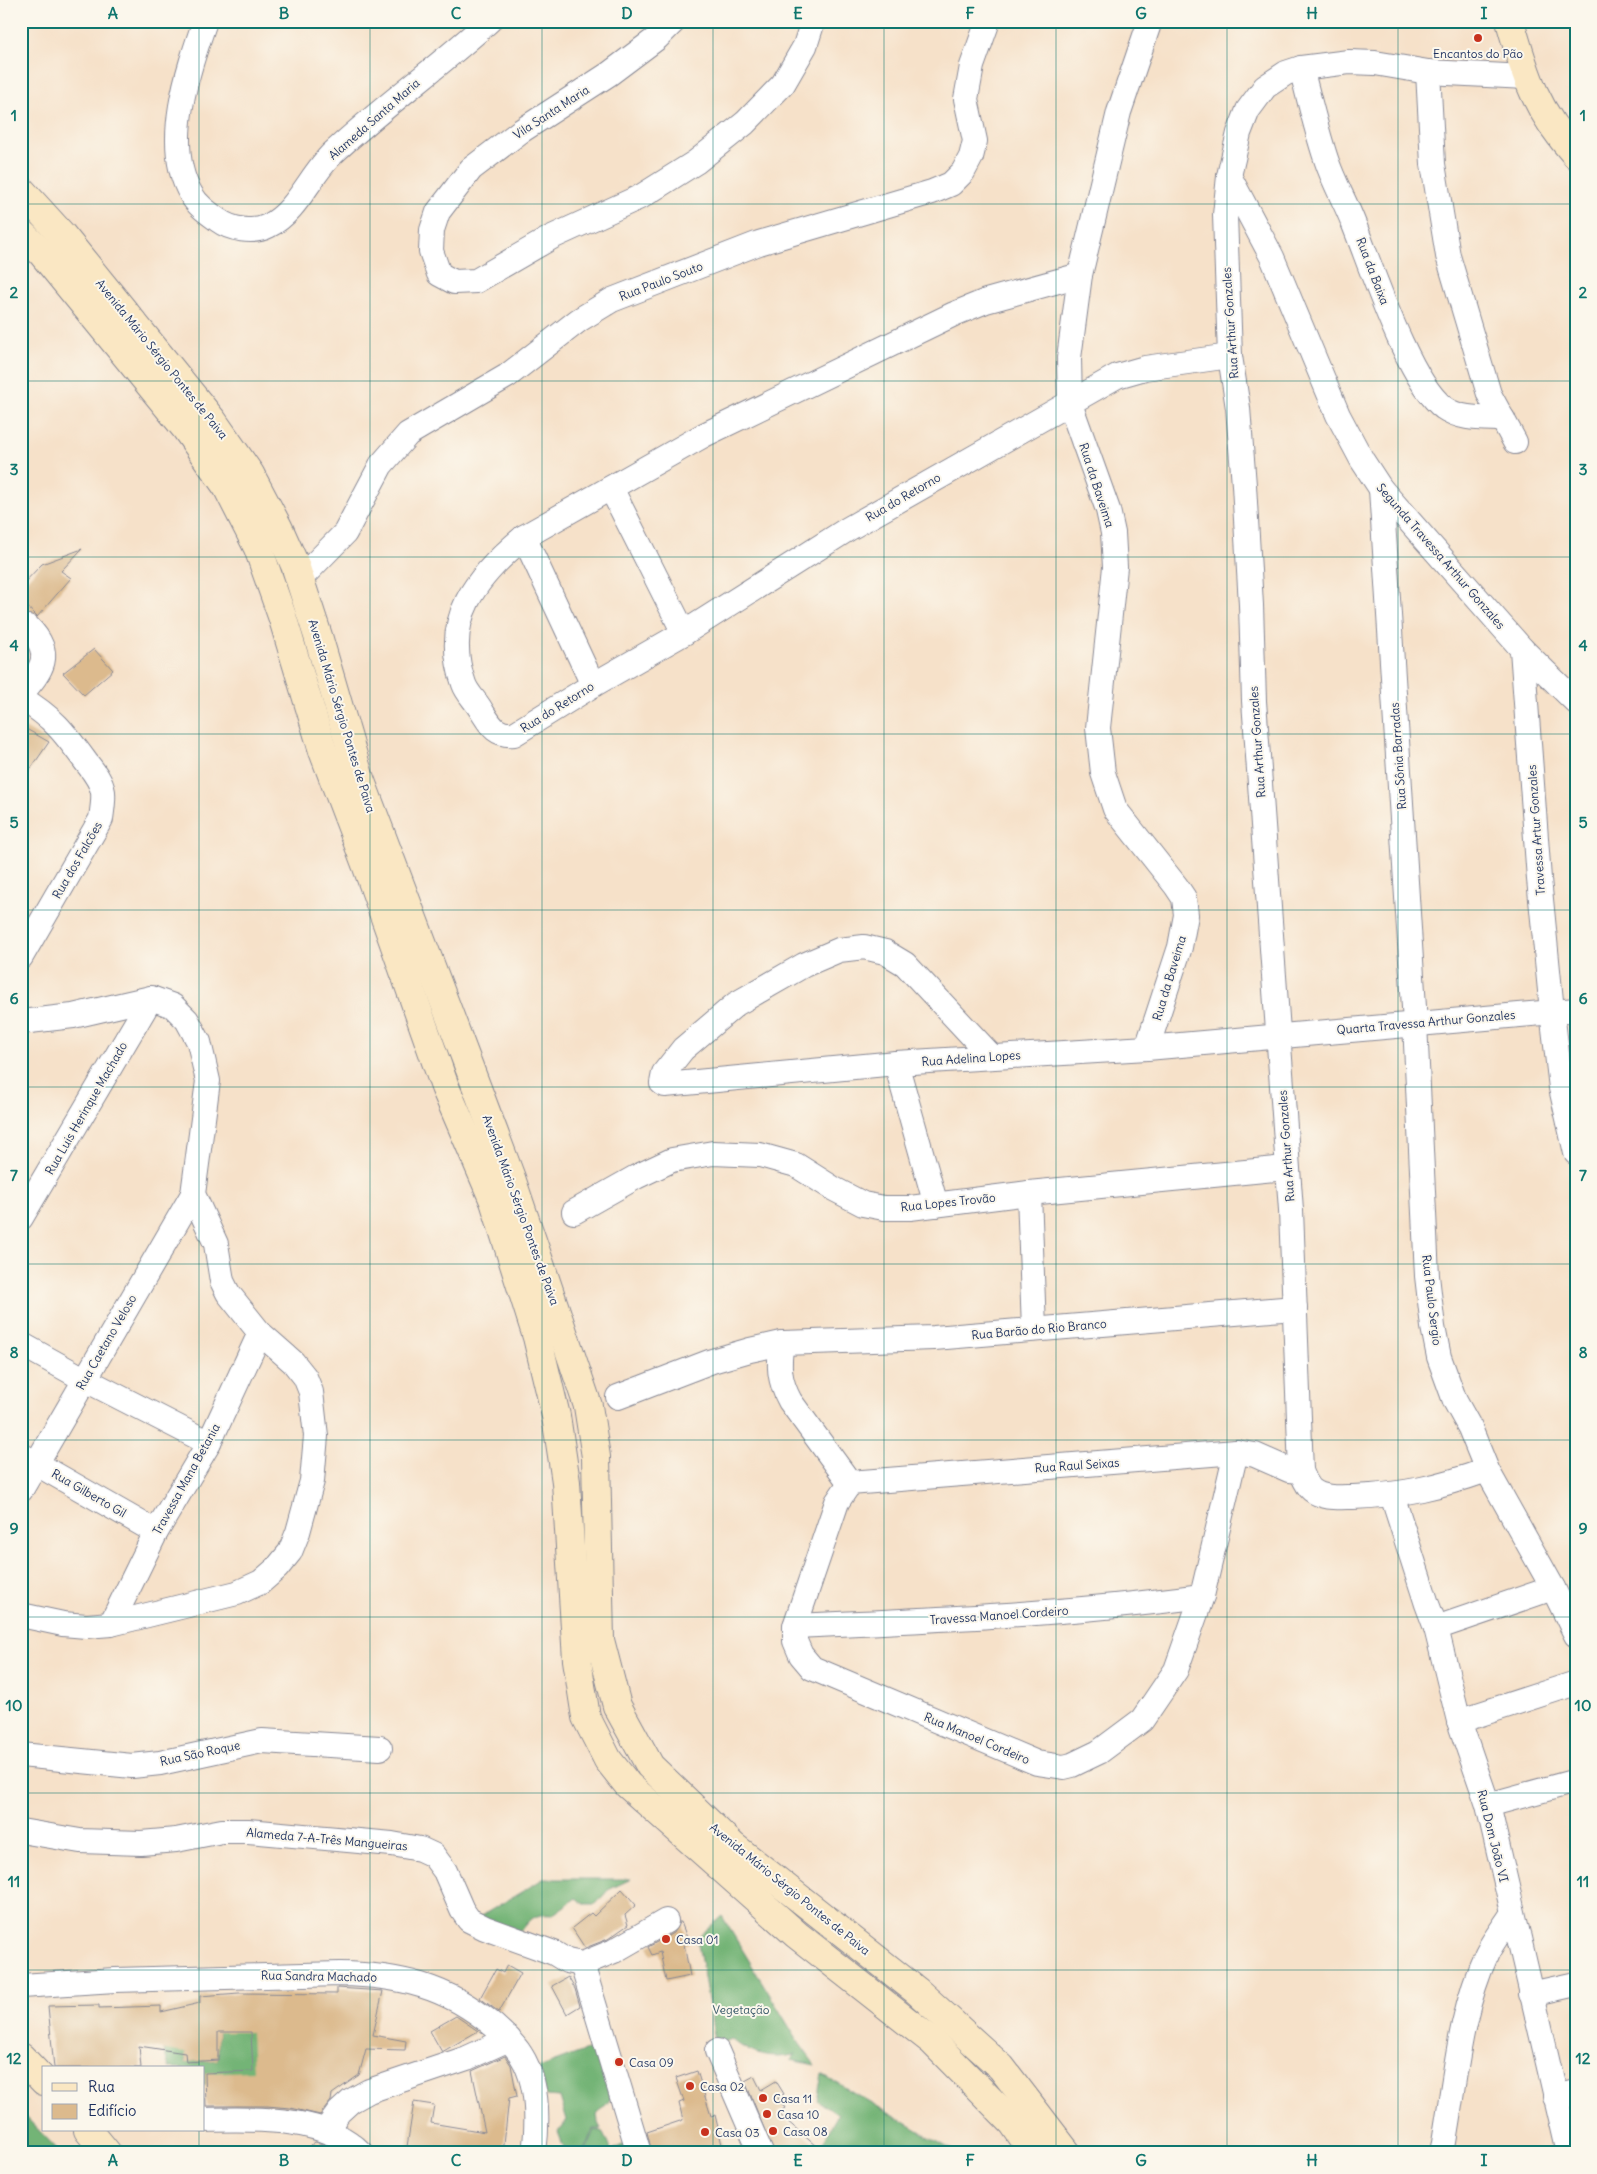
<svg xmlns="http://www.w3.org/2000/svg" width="1597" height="2174" viewBox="0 0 1597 2174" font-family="Delius,sans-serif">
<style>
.forest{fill:#73b476;stroke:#47726a}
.building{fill:#dcba8d}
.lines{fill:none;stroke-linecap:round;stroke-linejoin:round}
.street-casing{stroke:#888894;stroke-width:26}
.secondary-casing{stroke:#888894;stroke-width:30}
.street{stroke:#fff;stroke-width:24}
.secondary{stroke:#fae7c3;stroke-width:28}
.grid{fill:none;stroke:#0f766e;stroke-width:1;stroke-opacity:0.55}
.poi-dot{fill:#c8321e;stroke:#fbf7ec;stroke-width:2}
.labels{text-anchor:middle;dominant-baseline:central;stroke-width:4;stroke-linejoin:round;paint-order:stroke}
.poi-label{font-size:12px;fill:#1b2f5e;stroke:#fbf7ec;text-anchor:start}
.street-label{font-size:12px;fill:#1b2f5e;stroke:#fbf7ec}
.park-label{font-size:12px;fill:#385869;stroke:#fbf7ec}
.neatline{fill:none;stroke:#0f766e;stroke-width:2}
.grid-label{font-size:16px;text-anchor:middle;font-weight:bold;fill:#0f766e}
</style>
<rect width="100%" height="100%" fill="#fbf7ec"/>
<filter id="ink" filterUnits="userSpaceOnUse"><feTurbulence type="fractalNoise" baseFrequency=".02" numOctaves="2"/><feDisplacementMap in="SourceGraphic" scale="10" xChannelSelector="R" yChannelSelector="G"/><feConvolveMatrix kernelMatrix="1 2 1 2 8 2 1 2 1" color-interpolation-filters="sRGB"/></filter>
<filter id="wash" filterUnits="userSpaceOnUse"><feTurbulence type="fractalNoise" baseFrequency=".0096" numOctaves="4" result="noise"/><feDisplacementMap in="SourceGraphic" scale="20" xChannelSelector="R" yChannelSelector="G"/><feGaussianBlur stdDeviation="1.12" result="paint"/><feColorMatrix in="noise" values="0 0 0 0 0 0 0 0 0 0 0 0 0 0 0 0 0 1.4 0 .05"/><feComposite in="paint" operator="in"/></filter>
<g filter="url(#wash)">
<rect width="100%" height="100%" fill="#f6e1c9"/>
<g class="forest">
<path d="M543,1879H631L608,1890L596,1904H584L576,1898L552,1915C529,1913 531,1923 516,1935L476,1919Z"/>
<path d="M722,1916L799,2043L815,2065L791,2060L796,2054C773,2061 751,2055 733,2040L716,2045L697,1938Z"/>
<polygon points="209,2029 254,2032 256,2071 223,2085 204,2085 204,2068 169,2068 164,2050 184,2033 186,2062 218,2060 218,2032"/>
<polygon points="595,2047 611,2092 609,2101 597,2115 598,2123 601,2129 593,2129 583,2153 566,2153 558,2132 567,2120 560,2097 546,2096 536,2069"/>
<polygon points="822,2074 957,2153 817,2153 838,2115 817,2100"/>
<polygon points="21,2112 61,2153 21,2153"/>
<polygon points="594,2130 602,2131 611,2151 624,2144 628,2153 584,2153"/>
</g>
<g id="blocks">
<g class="building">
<polygon points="82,549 61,571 71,578 37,617 35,615 21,600 21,586 42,564"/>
<polygon points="94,649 113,670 84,695 63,673"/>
<polygon points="21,726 49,742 21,783"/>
<polygon points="622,1889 636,1905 625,1915 628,1925 608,1939 585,1948 572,1928 591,1913 594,1916"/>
<polygon points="679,1922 681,1922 689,1943 684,1944 690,1976 666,1981 660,1952 652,1955 648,1947 673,1933"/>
<polygon points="507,1965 521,1973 499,2012 480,1998 496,1969 503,1973"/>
<polygon points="568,1977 575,1989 580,2006 567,2014 552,1986"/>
<polygon points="337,1988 383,1991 373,2035 406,2041 405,2050 366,2049 359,2075 332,2094 331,2101 320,2115 290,2108 267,2106 206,2106 205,2073 253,2071 251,2032 218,2032 218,2060 186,2062 185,2053 139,2046 141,2068 54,2068 48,2006 99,2005 99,2008 161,2006 161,2012 200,2003 200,1996 239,1993 337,1994"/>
<polygon points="456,2016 478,2031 442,2052 430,2031"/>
<polygon points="505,2056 511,2065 517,2096 509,2098 503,2153 406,2153 414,2102 434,2105 431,2123 485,2132 472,2071"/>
<polygon points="697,2071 711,2116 715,2115 723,2149 712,2153 652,2153 647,2132 683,2120 679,2103 684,2101 676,2078"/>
<polygon points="754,2076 761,2090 776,2081 784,2094 778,2098 785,2108 778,2113 824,2153 774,2153 745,2081"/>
<polygon points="315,2142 323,2144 339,2153 301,2153"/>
</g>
</g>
</g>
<g filter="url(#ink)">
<use href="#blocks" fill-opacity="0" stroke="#888894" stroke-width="1"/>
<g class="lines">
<defs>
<g id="street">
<path d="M205,21C188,70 162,145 191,194C197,205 207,212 218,220C230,229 253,234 268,226C297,212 310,175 333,153C383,106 439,67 489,21"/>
<polyline points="674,21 657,38 609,74 521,131 471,169 438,212 432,230 431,251 439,274 454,282 476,281 552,237 642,196 696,162 745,123 783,84 805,46 813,21"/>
<path d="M1301,68C1309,98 1316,129 1326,159C1333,181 1345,201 1353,222C1371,266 1408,381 1444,408C1461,420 1483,418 1503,419"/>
<polyline points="1428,72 1433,164 1448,256 1489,394 1515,442"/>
<polyline points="1229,176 1272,257 1338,415 1362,460 1381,489 1522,649 1576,702"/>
<path d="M1080,275L986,301L954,314L704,435L524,537C476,577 441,619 464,684C467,693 476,701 481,710C490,724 495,736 514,734L593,685L684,633L848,529L1117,376L1145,368L1230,356"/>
<polyline points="611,488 684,633"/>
<polyline points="1381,489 1415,1023 1427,1276 1433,1327 1439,1357 1455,1401 1470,1428 1487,1470 1553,1588 1576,1635"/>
<polyline points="524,537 593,685"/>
<polyline points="299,580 345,533 381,465 408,434 507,376 579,320 612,300 759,243 932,192 951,184 963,172 971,157 975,141 966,99 972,66 988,21"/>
<polyline points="1522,649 1539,879 1552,1011 1561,1088 1576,1153"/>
<path d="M21,694C42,670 55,654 28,627"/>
<path d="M21,698C54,718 64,732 86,762C93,771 101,780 103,792C104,801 102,810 101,819L21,957"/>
<polyline points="21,1022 73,1016 151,998 173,1006 187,1020 199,1042 208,1081 193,1194 216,1244 222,1281 228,1293 260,1333 293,1362 305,1377 311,1392 316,1436 312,1481 298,1532 290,1552 277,1568 261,1582 237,1593 111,1624 86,1626 63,1624 21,1615"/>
<polyline points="1147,1048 1180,947 1186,915 1184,898 1176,886 1115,809 1103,773 1098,728 1115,567 1113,533 1108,510 1070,404 1069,358 1080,275 1119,112 1150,21"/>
<polyline points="992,1057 905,964 885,952 864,947 839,950 804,965 736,1004 683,1049 664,1073 662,1083 665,1085 896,1063 1147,1048 1576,1010"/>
<polyline points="896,1063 936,1205"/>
<polyline points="1029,1193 1034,1329"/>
<polyline points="574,1212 636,1177 672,1160 713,1153 760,1155 796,1165 834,1189 863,1204 884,1208 910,1208 1029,1193 1286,1168"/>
<polyline points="21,1218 151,998"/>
<path d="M782,1343C778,1365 779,1381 790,1401L850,1483"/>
<polyline points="21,1344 84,1379 209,1443"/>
<polyline points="618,1397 712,1361 750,1350 782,1343 934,1338 1295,1308"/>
<polyline points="23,1456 156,1532"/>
<path d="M1487,1470C1439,1487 1404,1495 1353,1497C1340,1497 1323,1499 1312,1490C1306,1485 1304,1478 1301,1471L1291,1210L1254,701L1251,605L1244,485L1238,408L1230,356L1225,215L1229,176L1239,133L1248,110L1265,87L1286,73L1301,68L1349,62L1375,63L1428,72L1526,77"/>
<polyline points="850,1483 837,1502 795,1626 795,1641 801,1655 812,1668 1037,1763 1064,1767 1072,1765 1099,1752 1142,1720 1176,1670 1202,1596 1236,1452"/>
<polyline points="850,1483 1236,1452 1255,1455 1289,1470 1301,1471"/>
<polyline points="21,1490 193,1194"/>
<polyline points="1392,1495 1427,1604 1436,1628 1459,1721 1488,1805 1569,2153"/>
<polyline points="111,1624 156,1532 209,1443 260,1333"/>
<path d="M795,1626C931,1620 1067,1614 1202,1596"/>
<polyline points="1436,1628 1553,1588"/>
<polyline points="1459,1721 1576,1683"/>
<polyline points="21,1755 132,1766 160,1763 262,1741 380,1748"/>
<polyline points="1488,1805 1576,1781"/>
<polyline points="21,1831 80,1841 141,1843 176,1840 222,1831 248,1831 392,1844 420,1849 433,1855 445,1871 462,1910 469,1920 485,1928 554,1953 567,1961 582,1964 614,1951 666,1921"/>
<polyline points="582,1964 639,2153"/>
<path d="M21,1986L115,1980L340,1974C399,1975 447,1986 493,2025C503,2034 514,2043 521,2055C539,2083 538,2122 534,2153"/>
<polyline points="1531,1994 1576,1984"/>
<polyline points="717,2051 761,2153"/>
<polyline points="1555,2097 1576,2092"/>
<path d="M204,2120C253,2119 325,2115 361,2153"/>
<polyline points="326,2130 339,2112 351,2101 369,2091 467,2058 509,2039"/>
<path d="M1442,2153C1455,2085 1458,2016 1487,1953C1494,1939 1504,1927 1512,1914"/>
</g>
<g id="secondary">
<path d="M1510,21C1526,78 1536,110 1576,155"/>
<polyline points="21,190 62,235 213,421 250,474 278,527 295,565 318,636 359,776 511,1178 588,1406 596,1457 600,1640 617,1706 650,1766 733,1846 917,1991 1001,2067 1067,2153"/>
<polyline points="21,233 41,252 186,429 227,487 258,548 282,616 323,751 367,867 445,1087 494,1201 537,1337 556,1416 566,1482 577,1660 586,1717 608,1760 628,1785 797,1935 932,2041 1013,2123 1034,2153"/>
<polyline points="21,2057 44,2081"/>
<polyline points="88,2130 107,2153"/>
</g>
</defs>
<use href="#street" class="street-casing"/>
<use href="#secondary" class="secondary-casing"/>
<use href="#street" class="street"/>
<use href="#secondary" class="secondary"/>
</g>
</g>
<path class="grid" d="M199,21V2068M370,21V2153M542,21V2153M713,21V2153M884,21V2153M1056,21V2153M1227,21V2153M1398,21V2153M21,204H1576M21,381H1576M21,557H1576M21,734H1576M21,910H1576M21,1087H1576M21,1264H1576M21,1440H1576M21,1617H1576M21,1793H1576M21,1970H1576M199,2130V2153"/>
<g class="poi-dot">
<circle cx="1478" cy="38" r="5"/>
<circle cx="666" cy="1939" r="5"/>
<circle cx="619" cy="2062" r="5"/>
<circle cx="690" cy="2086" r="5"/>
<circle cx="763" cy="2098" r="5"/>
<circle cx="767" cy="2114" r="5"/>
<circle cx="773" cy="2131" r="5"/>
<circle cx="705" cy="2132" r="5"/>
</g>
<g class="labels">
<g class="poi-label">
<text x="1478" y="53" text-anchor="middle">Encantos do Pão</text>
<text x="676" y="1939">Casa 01</text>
<text x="629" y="2062">Casa 09</text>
<text x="700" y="2086">Casa 02</text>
<text x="773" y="2098">Casa 11</text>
<text x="777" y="2114">Casa 10</text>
<text x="783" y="2131">Casa 08</text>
<text x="715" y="2132">Casa 03</text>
</g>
<g class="street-label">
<text transform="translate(551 112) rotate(-33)">Vila Santa Maria</text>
<text transform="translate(374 119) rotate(-41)">Alameda Santa Maria</text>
<text transform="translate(1373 271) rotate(69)">Rua da Baixa</text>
<text transform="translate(661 281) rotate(-21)">Rua Paulo Souto</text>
<text transform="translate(1230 323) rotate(-94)">Rua Arthur Gonzales</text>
<text transform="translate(162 359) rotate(51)">Avenida Mário Sérgio Pontes de Paiva</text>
<text transform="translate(1097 485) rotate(72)">Rua da Baveima</text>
<text transform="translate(903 497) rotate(-30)">Rua do Retorno</text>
<text transform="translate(1441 556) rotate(49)">Segunda Travessa Arthur Gonzales</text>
<text transform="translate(557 707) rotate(-32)">Rua do Retorno</text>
<text transform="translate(342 716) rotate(73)">Avenida Mário Sérgio Pontes de Paiva</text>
<text transform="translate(1257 742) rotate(-94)">Rua Arthur Gonzales</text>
<text transform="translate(1398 756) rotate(-94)">Rua Sônia Barradas</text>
<text transform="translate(1536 830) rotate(-94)">Travessa Artur Gonzales</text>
<text transform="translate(77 860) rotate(-60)">Rua dos Falcões</text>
<text transform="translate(1169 978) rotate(-73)">Rua da Baveima</text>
<text transform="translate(1426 1022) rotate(-5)">Quarta Travessa Arthur Gonzales</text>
<text transform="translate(971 1058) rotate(-4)">Rua Adelina Lopes</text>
<text transform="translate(86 1108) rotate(-60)">Rua Luis Herinque Machado</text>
<text transform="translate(1286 1146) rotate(-94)">Rua Arthur Gonzales</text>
<text transform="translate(948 1202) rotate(-6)">Rua Lopes Trovão</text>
<text transform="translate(521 1210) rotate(70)">Avenida Mário Sérgio Pontes de Paiva</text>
<text transform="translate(1432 1300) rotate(83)">Rua Paulo Sergio</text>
<text transform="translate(1039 1329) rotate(-5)">Rua Barão do Rio Branco</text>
<text transform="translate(106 1342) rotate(-60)">Rua Caetano Veloso</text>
<text transform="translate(1077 1465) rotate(-4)">Rua Raul Seixas</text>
<text transform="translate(186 1479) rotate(-61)">Travessa Mana Betania</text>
<text transform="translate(89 1493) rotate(30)">Rua Gilberto Gil</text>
<text transform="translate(999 1615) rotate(-4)">Travessa Manoel Cordeiro</text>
<text transform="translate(977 1738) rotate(23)">Rua Manoel Cordeiro</text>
<text transform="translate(200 1753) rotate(-12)">Rua São Roque</text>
<text transform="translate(1493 1836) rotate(76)">Rua Dom João VI</text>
<text transform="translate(327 1839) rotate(5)">Alameda 7-A-Três Mangueiras</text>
<text transform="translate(790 1889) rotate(39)">Avenida Mário Sérgio Pontes de Paiva</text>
<text transform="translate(319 1976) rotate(1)">Rua Sandra Machado</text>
</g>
<g class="park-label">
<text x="741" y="2009">Vegetação</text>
</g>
</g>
<rect width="1597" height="2174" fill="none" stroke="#fbf7ec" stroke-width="55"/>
<rect x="42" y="2066" width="162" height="65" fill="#fbf7ec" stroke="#a1a7b3"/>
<rect x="52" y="2083" width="25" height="8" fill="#fae7c3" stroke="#a1a7b3"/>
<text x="88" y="2092" font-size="15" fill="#1b2f5e">Rua</text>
<rect x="52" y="2104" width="25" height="15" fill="#dcba8d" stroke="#a1a7b3"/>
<text x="88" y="2116" font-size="15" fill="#1b2f5e">Edifício</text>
<rect x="28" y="28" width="1542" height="2118" class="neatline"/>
<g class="grid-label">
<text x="113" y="19">A</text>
<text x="284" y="19">B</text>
<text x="456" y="19">C</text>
<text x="627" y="19">D</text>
<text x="798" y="19">E</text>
<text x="970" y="19">F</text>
<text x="1141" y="19">G</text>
<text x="1312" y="19">H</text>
<text x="1484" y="19">I</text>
<text x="14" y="121">1</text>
<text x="1583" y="121">1</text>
<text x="14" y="298">2</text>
<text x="1583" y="298">2</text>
<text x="14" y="475">3</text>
<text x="1583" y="475">3</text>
<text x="14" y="651">4</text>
<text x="1583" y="651">4</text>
<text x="14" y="828">5</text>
<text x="1583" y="828">5</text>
<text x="14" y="1004">6</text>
<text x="1583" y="1004">6</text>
<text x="14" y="1181">7</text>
<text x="1583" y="1181">7</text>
<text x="14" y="1358">8</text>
<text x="1583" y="1358">8</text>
<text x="14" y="1534">9</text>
<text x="1583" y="1534">9</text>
<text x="14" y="1711">10</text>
<text x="1583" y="1711">10</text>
<text x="14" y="1887">11</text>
<text x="1583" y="1887">11</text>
<text x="14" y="2064">12</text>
<text x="1583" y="2064">12</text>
<text x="113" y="2166">A</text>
<text x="284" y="2166">B</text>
<text x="456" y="2166">C</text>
<text x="627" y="2166">D</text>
<text x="798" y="2166">E</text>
<text x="970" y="2166">F</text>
<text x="1141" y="2166">G</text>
<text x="1312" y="2166">H</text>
<text x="1484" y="2166">I</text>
</g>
</svg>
